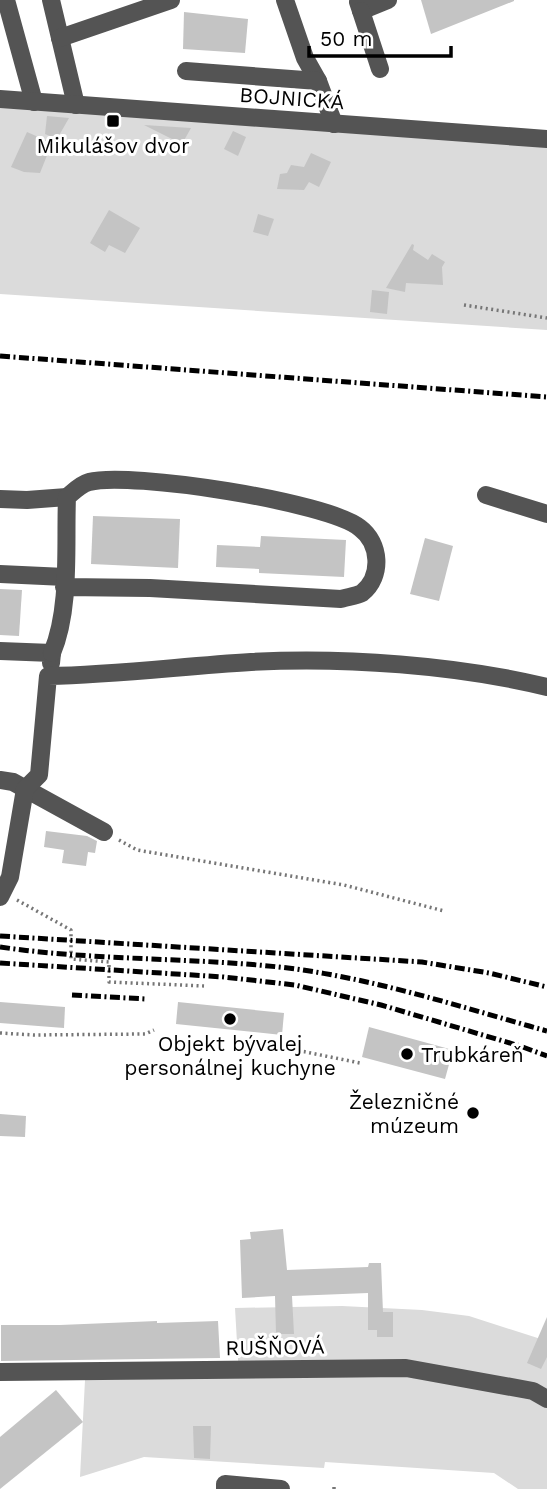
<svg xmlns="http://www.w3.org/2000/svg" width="547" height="1489" viewBox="0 0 547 1489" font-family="'Work Sans',sans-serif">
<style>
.green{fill:#dbdbdb}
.building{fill:#c4c4c4}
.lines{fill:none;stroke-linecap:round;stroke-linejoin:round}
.path{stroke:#767676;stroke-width:3.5;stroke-dasharray:2 3.5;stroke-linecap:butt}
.minor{stroke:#545454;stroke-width:18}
.rail{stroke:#000;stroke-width:5;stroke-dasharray:10 3.5 2 3.5;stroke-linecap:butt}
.poi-dot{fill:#000;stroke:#fff;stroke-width:2.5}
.labels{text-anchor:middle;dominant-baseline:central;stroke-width:6;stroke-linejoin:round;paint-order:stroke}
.street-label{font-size:21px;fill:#000;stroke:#fff}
.poi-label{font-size:21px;fill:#000;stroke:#fff}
</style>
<rect width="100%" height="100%" fill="#fff"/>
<g class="green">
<polygon points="0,103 547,141 547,330 0,294"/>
<polygon points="342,1306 422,1310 469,1316 547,1341 547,1489 518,1489 494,1473 325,1462 324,1468 144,1457 80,1477 85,1380 239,1377 235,1308"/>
</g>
<g class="building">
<polygon points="421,0 514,0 514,1 431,34"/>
<polygon points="184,12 248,19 245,53 183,49"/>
<polygon points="47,116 69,118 57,139 45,134"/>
<polygon points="144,125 191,128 182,144"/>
<polygon points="233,131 246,137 238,156 224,149"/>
<polygon points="27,132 52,143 40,173 24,172 11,167"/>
<polygon points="311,153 331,162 319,187 309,182 304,190 277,189 280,174 287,173 291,165 304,167"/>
<polygon points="109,210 140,228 125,253 109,245 105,252 90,243"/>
<polygon points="258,214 274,219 268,236 253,232"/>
<polygon points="412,244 414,245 413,250 428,260 432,254 445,262 442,267 443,285 406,283 405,292 386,288"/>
<polygon points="372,290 389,292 387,314 370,312"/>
<polygon points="93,516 180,519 178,568 91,564"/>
<polygon points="261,536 346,540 344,577 259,573 259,569 216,567 217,545 260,547"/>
<polygon points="425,538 453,546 439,601 410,594"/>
<polygon points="0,589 22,590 19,636 0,635"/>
<polygon points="46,831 87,836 97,841 95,853 88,852 86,866 62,863 64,850 44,847"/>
<polygon points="0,1002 65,1007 64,1028 0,1023"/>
<polygon points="178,1002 284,1013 282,1035 176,1024"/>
<polygon points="369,1027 453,1050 445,1079 362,1057"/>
<polygon points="0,1114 26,1116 25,1137 0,1136"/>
<polygon points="283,1229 287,1270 368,1267 369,1263 381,1263 383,1312 393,1312 393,1337 377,1337 377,1330 368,1330 368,1293 292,1296 294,1334 276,1334 275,1296 242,1298 240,1240 251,1239 250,1232"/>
<polygon points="547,1317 547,1357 541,1369 527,1363"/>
<polygon points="157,1321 157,1323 218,1321 220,1358 1,1361 1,1325 60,1325"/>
<polygon points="56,1390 83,1422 0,1489 0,1437"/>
<polygon points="193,1426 211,1426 210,1459 194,1458"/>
</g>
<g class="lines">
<g class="path">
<polyline points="464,305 547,318"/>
<polyline points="119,840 137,850 344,885 444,911"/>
<polyline points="17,900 71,930 71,959 109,962 109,982 205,986"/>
<polyline points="0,1033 34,1035 145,1034 154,1030"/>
<polyline points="271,1048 291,1049 360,1063"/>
<polyline points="334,1489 334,1487"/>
</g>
<g class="minor">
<polyline points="6,0 34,102"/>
<polyline points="51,0 76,105"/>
<polyline points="285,0 305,58 318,81"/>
<polyline points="358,2 361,11 388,0"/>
<polyline points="361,11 380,69"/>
<polyline points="60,38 171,0"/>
<polyline points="186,71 318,81 334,124"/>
<polyline points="0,99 547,139"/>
<polyline points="486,495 547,514"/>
<polyline points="0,499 27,500 67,497"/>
<polyline points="0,574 65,577"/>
<polyline points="0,651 52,653 51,663"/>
<path d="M52,653C71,608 65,545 67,497C73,492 81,484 89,482C129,471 329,502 360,528C380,543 383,576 362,593C357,596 347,597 341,599L150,588L64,587"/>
<polyline points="0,780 13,782 104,832"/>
<path d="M0,897L10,877L25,789L39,775L48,676C116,675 183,666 251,662C344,657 457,665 547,687"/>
<polyline points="0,1372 406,1368 533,1391 547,1399"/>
<polyline points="225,1489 225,1484 281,1489"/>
</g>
<g class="rail">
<polyline points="0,356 547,397"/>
<polyline points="0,936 422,962 489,973 547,987"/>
<path d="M0,947C95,961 192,957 288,968C376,979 461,1007 547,1031"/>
<polyline points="0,963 224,977 295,985 381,1005 520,1046 547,1056"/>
<polyline points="72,995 146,999"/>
</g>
</g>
<g class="poi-dot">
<rect x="106" y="114" width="14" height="14" rx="3.5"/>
<circle cx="230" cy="1019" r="7"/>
<circle cx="407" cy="1054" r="7"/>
<circle cx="473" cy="1113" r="7"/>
</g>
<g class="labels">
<g class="street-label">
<text transform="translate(292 98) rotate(4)">BOJNICKÁ</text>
<text transform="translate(275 1347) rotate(-1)">RUŠŇOVÁ</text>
</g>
<g class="poi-label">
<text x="113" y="145">Mikulášov dvor</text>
<text x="230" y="1043">Objekt bývalej<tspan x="230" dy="24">personálnej kuchyne</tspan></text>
<text x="421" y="1054" text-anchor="start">Trubkáreň</text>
<text x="459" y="1101" text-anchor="end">Železničné<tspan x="459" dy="24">múzeum</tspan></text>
</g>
</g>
<path d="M309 46v10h142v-10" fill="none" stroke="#000000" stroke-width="3.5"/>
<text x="320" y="46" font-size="21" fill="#000000" stroke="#ffffff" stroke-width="5" paint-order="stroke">50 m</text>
</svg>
